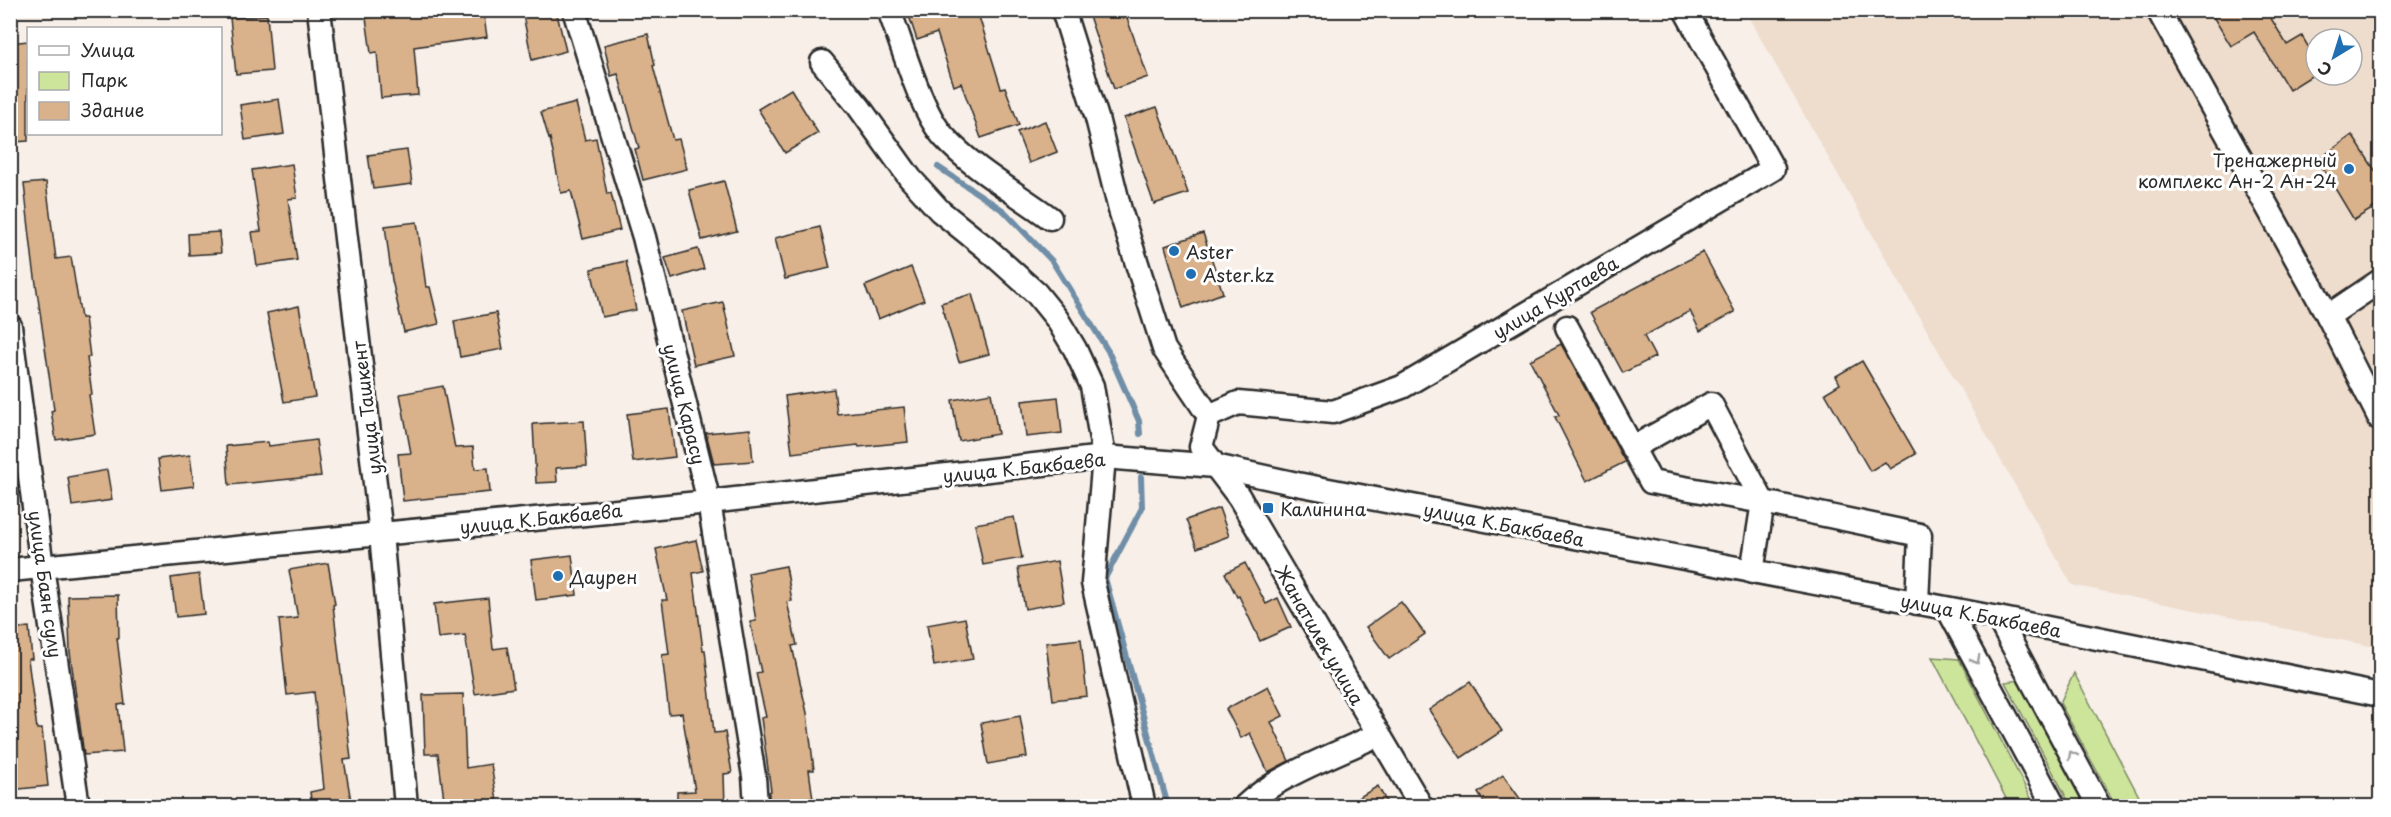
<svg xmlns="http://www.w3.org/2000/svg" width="2391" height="817" viewBox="0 0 2391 817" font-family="'Playpen Sans',sans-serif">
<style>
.built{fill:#eedccc;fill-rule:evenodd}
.green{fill:#cce59b;stroke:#7c8863;stroke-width:1.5}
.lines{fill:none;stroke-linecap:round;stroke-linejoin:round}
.stream{stroke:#6f8ea7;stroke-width:6}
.building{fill:#d9b18a;stroke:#2b2b2b;stroke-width:1.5}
.minor-casing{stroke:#2b2b2b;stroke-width:27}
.minor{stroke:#fff;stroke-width:22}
.oneway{stroke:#a0a0a0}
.poi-dot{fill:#1f6fb2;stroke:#fff;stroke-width:2}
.labels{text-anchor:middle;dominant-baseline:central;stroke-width:6;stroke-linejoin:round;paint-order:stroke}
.poi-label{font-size:18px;fill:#2b2b2b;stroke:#fff;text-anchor:start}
.street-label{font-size:18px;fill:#2b2b2b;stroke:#fff}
</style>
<rect width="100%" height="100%" fill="#f7efe8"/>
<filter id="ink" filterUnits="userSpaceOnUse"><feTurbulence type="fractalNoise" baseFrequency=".0167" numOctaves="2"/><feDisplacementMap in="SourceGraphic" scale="12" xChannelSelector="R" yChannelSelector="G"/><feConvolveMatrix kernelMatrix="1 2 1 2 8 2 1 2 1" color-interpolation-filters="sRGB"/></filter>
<g filter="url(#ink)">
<path class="built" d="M1745,11H2380V648L2072,585ZM2316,39H2352V75H2316Z"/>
<g class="green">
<polygon points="1932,657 1959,659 2035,806 2010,806"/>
<polygon points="2074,673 2144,806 2116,806 2060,703"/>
<polygon points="2019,680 2087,806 2071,806 2005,682"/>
</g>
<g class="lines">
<g class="stream">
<polyline points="938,167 1004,211 1052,261 1108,351 1139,421 1140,434"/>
<polyline points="1141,477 1142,508 1105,578 1168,806"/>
</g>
</g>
<g class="building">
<polygon points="417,10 483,10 487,37 414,47 418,95 381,98 377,52 371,53 366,18"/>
<polygon points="522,10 556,10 566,51 532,60"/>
<polygon points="907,10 977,10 1001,88 1005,87 1019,125 981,138 961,83 954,86 937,33 917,40"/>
<polygon points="1087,10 1124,10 1148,77 1114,89"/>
<polygon points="2209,10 2266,10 2287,45 2302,36 2316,60 2316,73 2289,90 2254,32 2231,46"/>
<polygon points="267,15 272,71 236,74 230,18"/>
<polygon points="648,34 655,65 653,66 673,140 679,139 687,169 643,180 635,149 639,148 618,74 611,76 604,45"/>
<polygon points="28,41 28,141 15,142 10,97 10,43"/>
<polygon points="791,89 818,133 785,153 758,109"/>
<polygon points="279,99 284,134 245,140 240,105"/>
<polygon points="576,103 585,140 596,138 607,194 611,193 620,230 583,239 571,191 561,193 550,138 549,139 541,112"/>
<polygon points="1157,107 1188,193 1154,204 1124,118"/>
<polygon points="1045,121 1057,152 1029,163 1017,132"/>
<polygon points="2352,135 2380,178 2380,204 2354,220 2318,160"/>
<polygon points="407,150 412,184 373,189 368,155"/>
<polygon points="292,164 297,198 288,199 297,260 257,266 252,232 261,231 252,170"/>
<polygon points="724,181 737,231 702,240 689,190"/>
<polygon points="46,182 56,259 71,257 81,318 85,318 90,357 87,358 92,394 89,395 95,434 56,440 51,411 54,410 33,263 24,184"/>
<polygon points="417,222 426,287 430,287 439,324 404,332 392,280 385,226"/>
<polygon points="820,227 830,268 785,279 775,238"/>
<polygon points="219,232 221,253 189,255 188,234"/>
<polygon points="1203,233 1223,293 1183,308 1165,246"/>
<polygon points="698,249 704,269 672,279 665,258"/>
<polygon points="1703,252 1735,312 1700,331 1690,311 1644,336 1655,357 1623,373 1590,312"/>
<polygon points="626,261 636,310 602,317 591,269"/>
<polygon points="911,267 924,300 878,319 865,286"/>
<polygon points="972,294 989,354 959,362 941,303"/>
<polygon points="723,302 735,356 694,365 682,311"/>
<polygon points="299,306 315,397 284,402 267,313"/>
<polygon points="496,313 503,349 460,357 454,321"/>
<polygon points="1561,344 1625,462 1587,481 1555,417 1559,415 1530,360"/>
<polygon points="1862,361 1916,454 1890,469 1885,462 1870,471 1825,393 1840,384 1836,376"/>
<polygon points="443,386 455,448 473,447 475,469 488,468 490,492 403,501 398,454 411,453 400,394"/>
<polygon points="834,389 837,414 904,407 908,442 859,447 858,445 792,453 785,396"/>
<polygon points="991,393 998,434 959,441 952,400"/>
<polygon points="1058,397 1062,433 1026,437 1022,401"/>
<polygon points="669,409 675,457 633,462 627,414"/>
<polygon points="584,421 587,466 556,468 557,482 536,483 533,424"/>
<polygon points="750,429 753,461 714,464 706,433"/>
<polygon points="316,440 321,476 229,485 226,446 268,442 269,446"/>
<polygon points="190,455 194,486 162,490 158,459"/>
<polygon points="107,470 112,500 72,506 68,477"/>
<polygon points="1219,508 1229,536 1197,548 1186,520"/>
<polygon points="1014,517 1022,558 983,565 975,524"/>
<polygon points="696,540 703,571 693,573 703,650 705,650 714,733 725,732 732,773 724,774 725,807 677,807 677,792 695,791 682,713 669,714 662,655 669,654 662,600 667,600 656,549"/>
<polygon points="572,555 577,595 536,600 531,560"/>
<polygon points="1057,561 1064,602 1025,609 1018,568"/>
<polygon points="328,563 335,604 333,605 351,759 344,760 352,807 312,807 310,792 324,789 314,692 287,695 279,620 298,618 289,570"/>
<polygon points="1245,563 1266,604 1278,598 1291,627 1260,641 1239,596 1237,597 1225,573"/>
<polygon points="786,566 792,601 787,602 797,645 792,646 807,713 814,770 809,770 814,807 769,807 769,792 771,791 761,718 766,717 756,673 761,672 750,622 756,621 748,573"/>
<polygon points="199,574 204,614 176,617 171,578"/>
<polygon points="118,595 119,638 117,638 125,704 118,705 123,752 84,755 70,652 68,596"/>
<polygon points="488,598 493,649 507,647 514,688 475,694 465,635 438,638 434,604"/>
<polygon points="1401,602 1425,634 1389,659 1366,627"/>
<polygon points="965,618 973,659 934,666 927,625"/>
<polygon points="29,627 32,659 28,659 37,729 42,729 48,786 10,790 10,629"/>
<polygon points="1081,639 1087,696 1053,700 1046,643"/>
<polygon points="1470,682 1502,731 1461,758 1429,710"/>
<polygon points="1268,686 1283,716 1271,722 1289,761 1268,772 1250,733 1241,738 1226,709"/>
<polygon points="463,694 466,768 491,764 498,807 445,807 438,754 425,754 423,695"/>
<polygon points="1020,716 1027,757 988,764 981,723"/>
<polygon points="1503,775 1526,807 1487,807 1478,793"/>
<polygon points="1378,786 1389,807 1343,807"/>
</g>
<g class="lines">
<defs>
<g id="minor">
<polyline points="319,10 381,534 406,806"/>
<polyline points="574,10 644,237 709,502 754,776 756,806"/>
<path d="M889,10C902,44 921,112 944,137C973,169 1015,192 1050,218"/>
<polyline points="1063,10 1097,118 1120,210 1164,349 1209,416"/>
<polyline points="2158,10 2328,316 2380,419"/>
<polyline points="822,62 859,107 910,178 940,211 986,248 1036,293 1057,319 1075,349 1092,386 1104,457 1093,583 1144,806"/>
<polyline points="2328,316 2380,281"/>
<polyline points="10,326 42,567 78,806"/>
<polyline points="1567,327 1651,482 1763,502 1711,404 1632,448"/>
<polyline points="10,570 709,502 1104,457 1215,466 1297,484 1998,618 2380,695"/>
<polyline points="1752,572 1763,502 1920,535 1917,603"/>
<polyline points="1948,609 2054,806"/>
<polyline points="1998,618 2099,806"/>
<path d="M1245,806C1277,775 1338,754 1379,734"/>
<polyline points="1421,806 1239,497 1201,447 1209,416 1238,403 1333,412 1402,387 1773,169 1685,10"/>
</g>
</defs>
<use href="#minor" class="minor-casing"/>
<use href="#minor" class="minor"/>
</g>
<defs><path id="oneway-chevron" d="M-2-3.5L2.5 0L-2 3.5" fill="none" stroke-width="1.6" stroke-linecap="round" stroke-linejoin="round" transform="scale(1.5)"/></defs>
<g class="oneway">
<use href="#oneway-chevron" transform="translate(1976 660) rotate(62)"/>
<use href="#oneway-chevron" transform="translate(2072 755) rotate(-118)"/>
</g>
</g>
<g class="poi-dot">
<circle cx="2349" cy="169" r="6"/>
<circle cx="1174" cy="251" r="6"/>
<circle cx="1191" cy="274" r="6"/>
<rect x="1262" y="502" width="12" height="12" rx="3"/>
<circle cx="558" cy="576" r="6"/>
</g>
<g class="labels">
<g class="poi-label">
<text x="2337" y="159" text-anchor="end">Тренажерный<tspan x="2337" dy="21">комплекс Ан-2 Ан-24</tspan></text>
<text x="1186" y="251">Aster</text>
<text x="1203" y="274">Aster.kz</text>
<text x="1280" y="508">Калинина</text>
<text x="570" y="576">Даурен</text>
</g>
<g class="street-label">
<text transform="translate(1555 297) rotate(-31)">улица Куртаева</text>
<text transform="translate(685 404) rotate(76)">улица Карасу</text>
<text transform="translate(366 408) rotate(-97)">улица Ташкент</text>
<text transform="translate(1024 467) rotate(-6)">улица К.Бакбаева</text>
<text transform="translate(541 518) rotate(-6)">улица К.Бакбаева</text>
<text transform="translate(1504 524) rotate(11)">улица К.Бакбаева</text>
<text transform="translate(46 584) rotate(82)">улица Баян сулу</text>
<text transform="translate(1981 615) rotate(11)">улица К.Бакбаева</text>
<text transform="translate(1320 635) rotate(60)">Жанатилек улица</text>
</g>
</g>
<rect width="2391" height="817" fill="none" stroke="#fff" stroke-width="36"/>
<rect x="18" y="18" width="2355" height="781" fill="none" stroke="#2b2b2b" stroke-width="2" filter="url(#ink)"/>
<rect x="27" y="27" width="195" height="108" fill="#ffffff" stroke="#aaaaaa" stroke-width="1.5"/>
<rect x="39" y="46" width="30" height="9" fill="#ffffff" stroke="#aaaaaa" stroke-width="1.5"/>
<text x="81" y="57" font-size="18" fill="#2b2b2b">Улица</text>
<rect x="39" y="72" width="30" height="18" fill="#cce59b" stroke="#aaaaaa" stroke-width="1.5"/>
<text x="81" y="87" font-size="18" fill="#2b2b2b">Парк</text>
<rect x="39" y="102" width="30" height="18" fill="#d9b18a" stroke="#aaaaaa" stroke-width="1.5"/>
<text x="81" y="117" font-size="18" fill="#2b2b2b">Здание</text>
<g transform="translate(2334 57) rotate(218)"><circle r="28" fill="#ffffff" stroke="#aaaaaa" stroke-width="1.5"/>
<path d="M0-4.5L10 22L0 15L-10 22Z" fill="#1f6fb2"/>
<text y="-9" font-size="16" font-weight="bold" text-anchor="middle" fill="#2b2b2b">С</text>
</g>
</svg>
